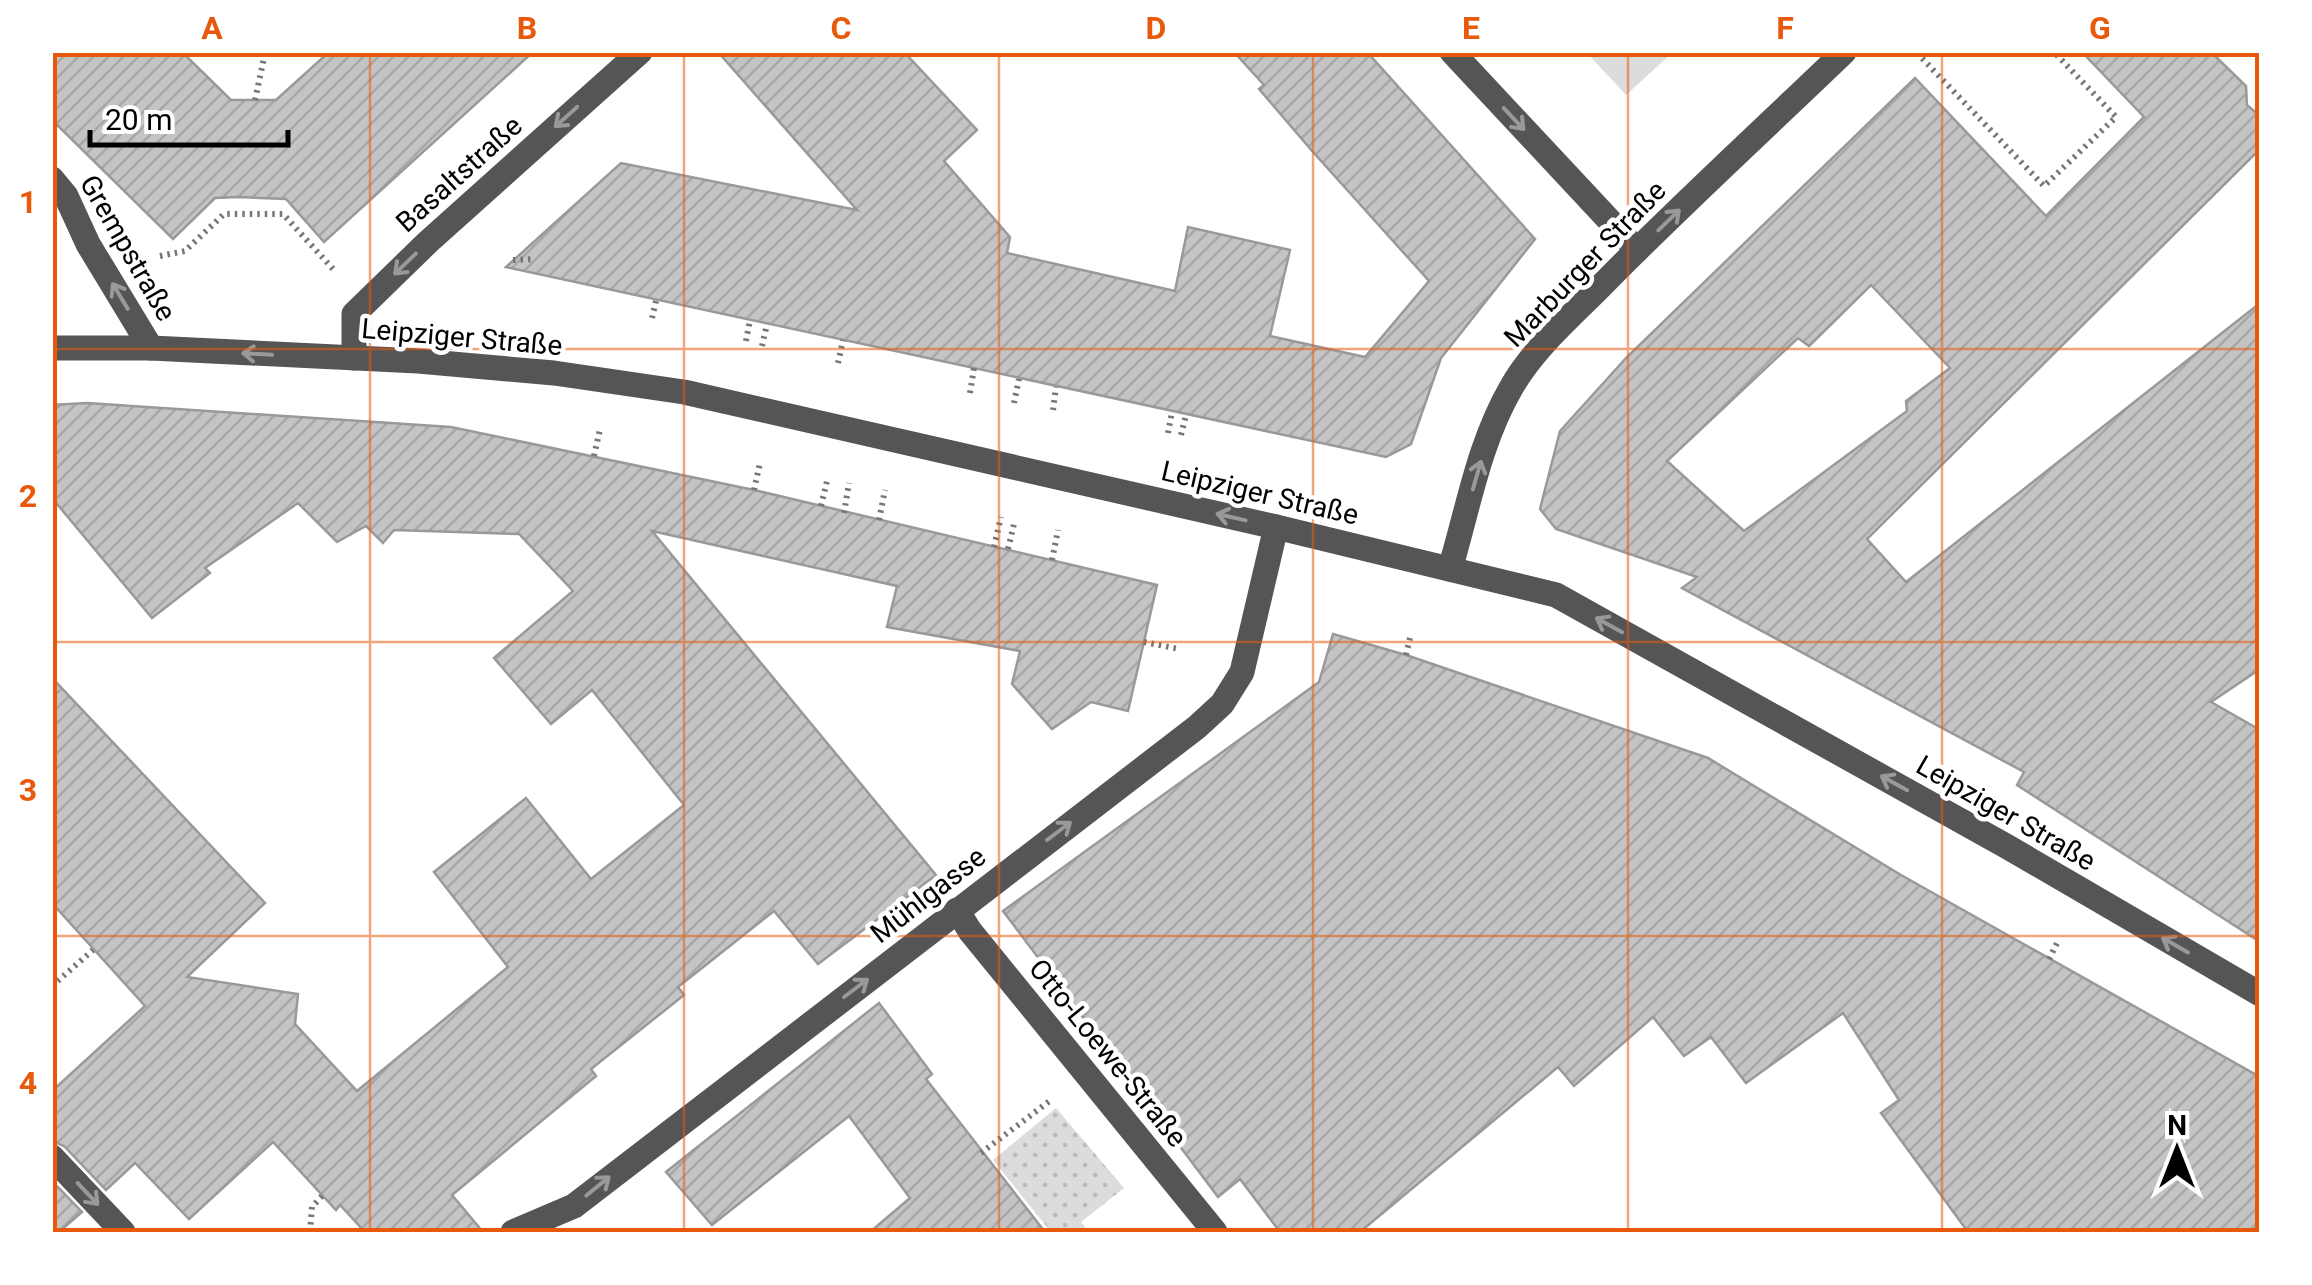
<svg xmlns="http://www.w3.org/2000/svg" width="2312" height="1285" viewBox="0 0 2312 1285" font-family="Roboto,sans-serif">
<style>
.park{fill:#dcdcdc}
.garden{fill:url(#garden-dots)}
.building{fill:url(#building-hatch);stroke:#999;stroke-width:2.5;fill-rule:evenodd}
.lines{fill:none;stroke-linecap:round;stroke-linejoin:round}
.path{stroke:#777;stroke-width:6;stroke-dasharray:2.5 5;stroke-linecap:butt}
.minor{stroke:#555;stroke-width:25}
.oneway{stroke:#999}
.grid{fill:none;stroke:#e8590c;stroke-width:2.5;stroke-opacity:0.55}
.labels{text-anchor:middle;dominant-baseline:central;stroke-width:9;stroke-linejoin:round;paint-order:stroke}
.street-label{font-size:28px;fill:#000;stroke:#fff}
.neatline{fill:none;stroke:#e8590c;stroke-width:4}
.grid-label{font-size:32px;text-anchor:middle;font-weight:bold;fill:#e8590c}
</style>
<defs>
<pattern id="garden-dots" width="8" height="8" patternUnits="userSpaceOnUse" patternTransform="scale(2.5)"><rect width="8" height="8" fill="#dcdcdc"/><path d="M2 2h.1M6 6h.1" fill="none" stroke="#bbb" stroke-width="1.8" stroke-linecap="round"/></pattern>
<pattern id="building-hatch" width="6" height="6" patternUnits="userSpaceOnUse" patternTransform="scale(2.5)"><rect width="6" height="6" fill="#c4c4c4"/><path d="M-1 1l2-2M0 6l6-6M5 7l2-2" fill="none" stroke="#a7a7a7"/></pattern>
</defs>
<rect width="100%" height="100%" fill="#fff"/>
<polygon class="park" points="1587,53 1672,53 1626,95"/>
<polygon class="garden" points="1056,1108 1124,1188 1081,1222 1088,1232 1051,1232 993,1160"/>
<g class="building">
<polygon points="52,52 182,52 231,100 276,100 329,52 533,52 324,242 286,199 238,197 215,198 173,239 52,120"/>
<polygon points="718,52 904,52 977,130 944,161 1010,237 1007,253 1175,291 1188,227 1290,250 1270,336 1365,357 1429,281 1313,152 1259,89 1264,85 1234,52 1367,52 1535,239 1441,358 1411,444 1386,457 506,267 621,163 857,210"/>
<path d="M2082,52H2211L2246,86L2247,105L2260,116V149L1867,539L1906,582L2260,303V669L2211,702L2260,730V942L2017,785L2024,772L1682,588L1697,577L1556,529L1540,509L1560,431L1626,358L1915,78L2046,216L2144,117ZM1871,285L1950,368L1906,401L1907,411L1744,531L1667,461L1798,338L1809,346Z"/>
<polygon points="87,403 451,427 754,490 1157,585 1128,711 1091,702 1052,729 1012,684 1020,651 887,627 897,586 652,531 936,875 818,964 774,911 678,987 684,995 591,1069 596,1076 452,1195 483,1232 365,1232 340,1205 336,1210 273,1142 189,1219 135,1163 106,1190 64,1146 52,1141 52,1091 145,1006 52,903 52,678 265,903 187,977 298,994 295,1024 357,1091 508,967 434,872 526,798 591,879 684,805 592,690 551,724 494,658 573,591 519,534 394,530 383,543 366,526 337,542 298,503 205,568 210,573 152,618 52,498 52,405"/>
<polygon points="1333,634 1406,655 1708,758 1901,875 2260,1077 2260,1232 1968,1232 1881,1113 1899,1100 1843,1013 1746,1083 1711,1037 1684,1056 1653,1017 1574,1086 1558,1067 1360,1232 1280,1232 1240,1179 1218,1197 1003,911 1319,682"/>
<polygon points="879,1003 932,1074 926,1079 1045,1232 870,1232 910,1198 849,1116 712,1225 666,1172"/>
<polygon points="52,1181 82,1212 59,1232 52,1232"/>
</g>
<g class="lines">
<g class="path">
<polyline points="1917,53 2044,186 2116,117 2054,52"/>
<polyline points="255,100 264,58"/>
<polyline points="160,256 185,251 224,214 283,214 334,270"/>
<polyline points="513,260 534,259"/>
<polyline points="652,318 656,301"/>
<polyline points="746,341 750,320"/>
<polyline points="762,346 767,324"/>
<polyline points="838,363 843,340"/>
<polyline points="970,393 974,368"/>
<polyline points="1014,403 1019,379"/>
<polyline points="1053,410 1056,387"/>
<polyline points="1168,433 1172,412"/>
<polyline points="1181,435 1186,415"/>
<polyline points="594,456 600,429"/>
<polyline points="754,490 760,463"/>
<polyline points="821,506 828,477"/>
<polyline points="844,513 849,483"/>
<polyline points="879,520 885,490"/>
<polyline points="994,547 1001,517"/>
<polyline points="1008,549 1015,520"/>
<polyline points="1052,560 1058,530"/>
<polyline points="1144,642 1179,649"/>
<polyline points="1406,655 1410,638"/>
<polyline points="2049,959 2059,939"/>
<polyline points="52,986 93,950"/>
<polyline points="981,1153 1051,1100"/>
<polyline points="310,1232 312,1207 322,1196"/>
</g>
<g class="minor">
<polyline points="1452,52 1637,250"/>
<polyline points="52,179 66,196 88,244 151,348"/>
<polyline points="52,348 151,348 418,361 554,373 684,392 1276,527 1556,595 2006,846 2260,994"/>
<polyline points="354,358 354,314 428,242 640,52"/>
<path d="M1450,569C1468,509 1479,443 1511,388C1534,347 1574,314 1607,280C1684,202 1765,128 1844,52"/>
<polyline points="957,910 970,931 1215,1232"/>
<polyline points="52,1157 123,1232"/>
<polyline points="513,1232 574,1206 1197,727 1222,704 1242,672 1276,527"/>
</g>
</g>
<defs><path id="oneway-shaft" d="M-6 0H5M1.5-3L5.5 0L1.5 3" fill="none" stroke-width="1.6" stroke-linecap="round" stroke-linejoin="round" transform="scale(2.5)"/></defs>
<g class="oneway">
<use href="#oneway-shaft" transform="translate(566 117) rotate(138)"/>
<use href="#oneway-shaft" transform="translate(1514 119) rotate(47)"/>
<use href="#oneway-shaft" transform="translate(1669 220) rotate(-44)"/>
<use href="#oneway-shaft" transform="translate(405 264) rotate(136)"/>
<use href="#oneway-shaft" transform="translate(120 296) rotate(-121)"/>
<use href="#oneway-shaft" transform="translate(257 354) rotate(-177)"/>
<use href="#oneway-shaft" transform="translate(1477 475) rotate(-74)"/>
<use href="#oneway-shaft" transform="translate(1231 517) rotate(-167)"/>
<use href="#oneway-shaft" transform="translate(1609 625) rotate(-151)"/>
<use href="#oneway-shaft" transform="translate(1894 783) rotate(-151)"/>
<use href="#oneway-shaft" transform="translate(1059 831) rotate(-37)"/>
<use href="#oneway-shaft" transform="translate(2175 945) rotate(-150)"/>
<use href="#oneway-shaft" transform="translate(856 988) rotate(-37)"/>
<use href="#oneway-shaft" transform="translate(598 1186) rotate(-39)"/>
<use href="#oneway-shaft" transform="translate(88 1194) rotate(47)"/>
</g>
<path class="grid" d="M370,52V1232M684,52V1232M999,52V1232M1313,52V1232M1628,52V1232M1942,52V1232M52,349H2260M52,642H2260M52,936H2260"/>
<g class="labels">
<g class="street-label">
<text transform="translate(459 174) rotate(-42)">Basaltstraße</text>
<text transform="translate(128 248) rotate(60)">Grempstraße</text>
<text transform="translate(1585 264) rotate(-46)">Marburger Straße</text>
<text transform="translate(462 337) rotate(5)">Leipziger Straße</text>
<text transform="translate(1260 493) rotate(13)">Leipziger Straße</text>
<text transform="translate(2006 813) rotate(30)">Leipziger Straße</text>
<text transform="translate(928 895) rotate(-38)">Mühlgasse</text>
<text transform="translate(1108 1053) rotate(51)">Otto-Loewe-Straße</text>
</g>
</g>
<rect width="2312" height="1285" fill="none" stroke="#ffffff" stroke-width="110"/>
<g transform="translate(2177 1150)" stroke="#ffffff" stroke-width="8" paint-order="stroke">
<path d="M0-8L18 38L0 25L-18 38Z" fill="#000000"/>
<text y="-15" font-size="28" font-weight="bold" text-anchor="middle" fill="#000000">N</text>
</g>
<path d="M90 130v15h198v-15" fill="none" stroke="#000000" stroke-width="5"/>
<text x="105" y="130" font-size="30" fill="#000000" stroke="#ffffff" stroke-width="8" paint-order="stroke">20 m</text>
<rect x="55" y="55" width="2202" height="1175" class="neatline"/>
<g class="grid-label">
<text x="212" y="39">A</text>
<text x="527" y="39">B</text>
<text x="841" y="39">C</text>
<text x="1156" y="39">D</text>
<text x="1471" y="39">E</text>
<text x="1785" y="39">F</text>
<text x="2100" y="39">G</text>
<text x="28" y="213">1</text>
<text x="28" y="507">2</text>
<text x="28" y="801">3</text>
<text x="28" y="1094">4</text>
</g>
</svg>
